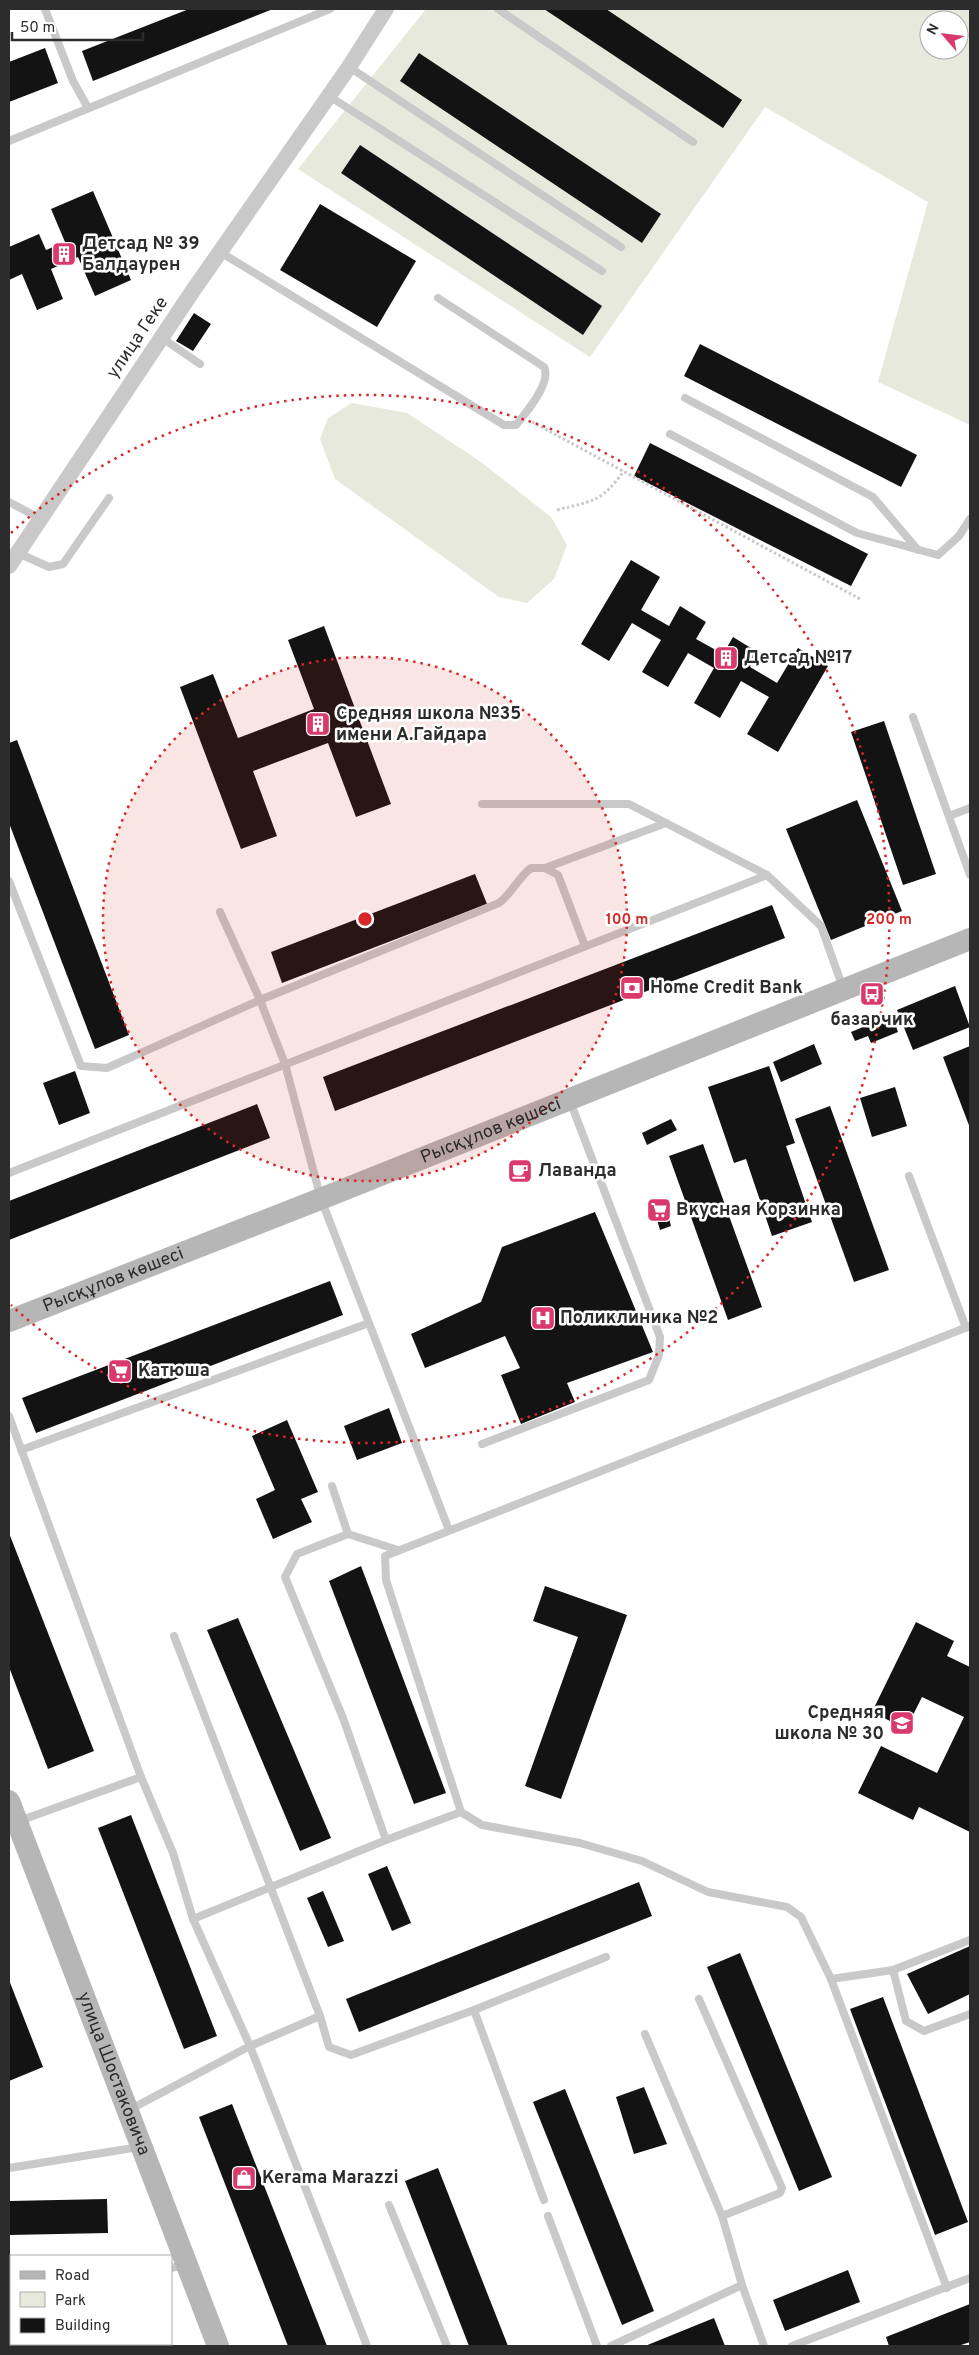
<svg xmlns="http://www.w3.org/2000/svg" width="979" height="2355" viewBox="0 0 979 2355" font-family="Overpass,sans-serif">
<style>
.green{fill:#e6e9db;fill-rule:evenodd}
.building{fill:#131313}
.lines{fill:none;stroke-linecap:round;stroke-linejoin:round}
.path{stroke:#c9c9c9;stroke-width:3;stroke-dasharray:2.5 2.5;stroke-linecap:butt}
.lane{stroke:#c9c9c9;stroke-width:8}
.street{stroke:#c9c9c9;stroke-width:16}
.secondary{stroke:#b6b6b6;stroke-width:22}
.ring{fill:none;stroke:#d62828;stroke-width:2.5;stroke-dasharray:2.5 5}
.labels{text-anchor:middle;dominant-baseline:central;stroke-width:5;stroke-linejoin:round;paint-order:stroke}
.poi-label{font-size:18px;font-weight:bold;fill:#2c2c2c;stroke:#fff;text-anchor:start}
.street-label{font-size:18px;fill:#2c2c2c;stroke:#fff}
.centre{fill:#d62828;stroke:#fff;stroke-width:2.5}
.ring-label{font-size:15px;text-anchor:middle;font-weight:bold;fill:#d62828;stroke:#fff;stroke-width:5;stroke-linejoin:round;paint-order:stroke}
</style>
<rect width="100%" height="100%" fill="#fff"/>
<g class="green">
<path d="M426,9H970V425L878,382L928,202L765,107L590,357L298,169ZM929,20H959V50H929Z"/>
<polygon points="352,403 407,413 481,462 551,517 567,545 554,579 527,603 499,597 335,479 320,439 328,418"/>
</g>
<g class="building">
<polygon points="189,9 273,9 93,81 82,51"/>
<polygon points="544,9 606,9 742,100 723,128"/>
<polygon points="45,48 58,83 9,102 9,62"/>
<polygon points="419,53 661,214 642,243 400,81"/>
<polygon points="360,145 602,306 583,335 341,173"/>
<polygon points="93,191 131,280 95,296 78,257 51,269 63,299 37,310 22,274 9,280 9,247 39,234 46,250 65,242 51,209"/>
<polygon points="320,204 416,261 377,327 280,270"/>
<polygon points="194,313 211,324 193,351 176,341"/>
<polygon points="700,344 917,455 901,487 684,376"/>
<polygon points="650,443 868,554 851,586 634,476"/>
<polygon points="631,560 660,577 641,610 669,626 680,606 706,622 696,639 723,654 733,637 759,653 750,667 777,683 798,648 828,666 778,752 747,734 769,697 741,681 720,718 694,703 714,668 688,653 668,687 642,672 661,640 632,623 609,661 581,644"/>
<polygon points="324,626 391,804 356,817 328,743 253,771 277,836 241,849 180,687 213,674 238,738 314,709 288,640"/>
<polygon points="884,721 936,874 903,885 851,732"/>
<polygon points="17,740 129,1035 95,1049 9,823 9,743"/>
<polygon points="857,800 902,911 831,940 786,829"/>
<polygon points="475,874 487,904 282,983 271,952"/>
<polygon points="772,905 785,938 335,1111 323,1077"/>
<polygon points="955,986 970,1027 913,1050 897,1010"/>
<polygon points="892,1015 898,1032 871,1043 868,1036 855,1041 851,1032"/>
<polygon points="814,1044 822,1064 781,1082 773,1062"/>
<polygon points="970,1046 970,1128 943,1057"/>
<polygon points="769,1066 795,1143 786,1146 812,1222 772,1236 746,1159 734,1163 708,1087"/>
<polygon points="75,1071 90,1113 59,1125 43,1083"/>
<polygon points="895,1087 907,1126 872,1137 860,1098"/>
<polygon points="257,1104 270,1138 9,1240 9,1201"/>
<polygon points="830,1106 889,1270 854,1282 795,1119"/>
<polygon points="671,1119 677,1130 647,1145 642,1133"/>
<polygon points="703,1144 762,1307 728,1320 669,1156"/>
<polygon points="664,1200 671,1226 660,1230 652,1203"/>
<polygon points="595,1212 653,1352 567,1383 575,1402 521,1424 501,1375 520,1368 505,1336 425,1368 411,1334 481,1302 502,1247"/>
<polygon points="330,1281 343,1315 36,1433 22,1398"/>
<polygon points="389,1408 402,1443 357,1460 344,1426"/>
<polygon points="287,1420 318,1492 301,1499 312,1522 273,1539 256,1499 275,1490 252,1436"/>
<polygon points="9,1533 94,1751 48,1769 9,1667"/>
<polygon points="361,1566 446,1793 414,1804 329,1581"/>
<polygon points="545,1586 627,1615 561,1799 525,1786 578,1637 533,1621"/>
<polygon points="238,1618 331,1838 300,1851 207,1630"/>
<polygon points="916,1622 954,1641 947,1656 970,1667 970,1832 919,1807 913,1820 858,1793 881,1746 937,1773 964,1717 922,1697 906,1729 872,1712"/>
<polygon points="131,1815 217,2036 184,2049 98,1828"/>
<polygon points="387,1866 411,1923 392,1931 368,1874"/>
<polygon points="639,1882 652,1916 359,2032 346,1999"/>
<polygon points="323,1891 344,1941 328,1947 307,1898"/>
<polygon points="970,1946 970,1994 928,2014 907,1974"/>
<polygon points="740,1953 832,2177 799,2191 707,1967"/>
<polygon points="9,1980 43,2067 9,2081"/>
<polygon points="883,1997 968,2222 935,2235 850,2009"/>
<polygon points="644,2087 667,2144 634,2154 616,2097"/>
<polygon points="565,2089 654,2311 622,2325 533,2102"/>
<polygon points="232,2104 327,2346 288,2346 199,2117"/>
<polygon points="438,2168 508,2346 469,2346 405,2181"/>
<polygon points="107,2199 108,2233 9,2235 9,2201"/>
<polygon points="848,2270 860,2302 785,2331 773,2300"/>
<polygon points="970,2304 970,2342 958,2346 889,2346 886,2337"/>
<polygon points="714,2318 725,2346 645,2346"/>
</g>
<g class="lines">
<g class="path">
<polyline points="532,422 862,600"/>
<path d="M557,510C595,500 600,503 624,471"/>
</g>
<g class="lane">
<polyline points="45,9 73,81 88,108"/>
<polyline points="498,9 693,142"/>
<polyline points="349,67 621,247"/>
<polyline points="329,96 602,271"/>
<polyline points="9,141 330,9"/>
<path d="M220,252L504,425H516C526,413 552,382 544,367L438,298"/>
<polyline points="162,338 200,364"/>
<polyline points="685,398 873,497 918,550"/>
<polyline points="670,434 857,533 938,555 959,536 970,519"/>
<polyline points="9,502 41,519"/>
<polyline points="18,553 49,567 63,564 109,498"/>
<polyline points="913,717 970,875"/>
<polyline points="482,804 629,804 767,875 821,926 843,988"/>
<polyline points="949,816 970,808"/>
<polyline points="545,868 666,823"/>
<path d="M9,881L81,1066L107,1068L260,1000L499,903C512,893 518,878 531,868H545L558,875L585,946"/>
<polyline points="220,912 260,1000 285,1064 321,1199 449,1530"/>
<polyline points="9,1173 767,875"/>
<polyline points="909,1176 966,1328"/>
<polyline points="970,1326 385,1556 386,1580 461,1812 482,1825 580,1843 642,1861 708,1892 787,1907 801,1917 831,1979 893,1970 970,1940"/>
<polyline points="9,1416 141,1777 173,1853 193,1919 250,2046 367,2346"/>
<polyline points="482,1444 649,1380 659,1355 660,1337 570,1101"/>
<polyline points="21,1450 369,1323"/>
<polyline points="332,1486 348,1534 398,1550"/>
<polyline points="348,1534 297,1554 285,1577 343,1718 386,1840"/>
<polyline points="174,1636 320,2016 329,2047 351,2055 474,2010 606,1957"/>
<polyline points="19,1821 141,1777"/>
<polyline points="193,1919 386,1840 461,1812"/>
<polyline points="893,1970 906,2021 924,2031 970,2014"/>
<polyline points="831,1979 947,2288"/>
<polyline points="699,1999 782,2188 780,2193 722,2216 742,2285 764,2346"/>
<polyline points="474,2010 544,2200"/>
<polyline points="645,2034 722,2216"/>
<polyline points="129,2110 250,2046 320,2016"/>
<polyline points="9,2168 139,2147"/>
<polyline points="389,2205 447,2346"/>
<polyline points="548,2216 597,2346"/>
<polyline points="171,2268 185,2265"/>
<polyline points="9,2302 11,2302"/>
<polyline points="611,2346 742,2285"/>
<polyline points="792,2346 970,2278"/>
</g>
<polyline class="street" points="9,566 192,292 349,67 386,9"/>
<g class="secondary">
<path id="s1" d="M9,1321L333,1194L970,939"/>
<path id="s2" d="M9,1801L218,2346"/>
</g>
</g>
<circle cx="365" cy="919" r="262" fill="#d62828" fill-opacity=".12"/>
<g class="ring">
<circle cx="365" cy="919" r="262"/>
<path d="M11 533A524 524 0 1 1 11 1305"/>
</g>
<defs>
<symbol id="building-square" viewBox="-11 -11 22 22"><rect x="-9" y="-9" width="18" height="18" rx="4" fill="#d9396b" stroke="#fff"/><path d="M-4-6H4V6H1V3H-1V6H-4ZM-2.5-4.3h1.7v1.8h-1.7ZM.8-4.3h1.7v1.8H.8ZM-2.5-1h1.7V.8h-1.7ZM.8-1h1.7V.8H.8Z" fill="#fff"/></symbol>
<symbol id="bank-square" viewBox="-11 -11 22 22"><rect x="-9" y="-9" width="18" height="18" rx="4" fill="#d9396b" stroke="#fff"/><path d="M-6-4H6V4H-6ZM0-2.3a2.3 2.3 0 1 0 0 4.6a2.3 2.3 0 1 0 0-4.6Z" fill="#fff"/></symbol>
<symbol id="bus-square" viewBox="-11 -11 22 22"><rect x="-9" y="-9" width="18" height="18" rx="4" fill="#d9396b" stroke="#fff"/><path d="M-5-6H5V4H4V6H2V4H-2V6H-4V4H-5ZM-3.5-4V0h7V-4ZM-3.5 1.2v1.5H-2V1.2ZM2 1.2v1.5H3.5V1.2Z" fill="#fff"/></symbol>
<symbol id="cafe-square" viewBox="-11 -11 22 22"><rect x="-9" y="-9" width="18" height="18" rx="4" fill="#d9396b" stroke="#fff"/><path d="M-5.5-4.5H6V0H3Q3 3.5 0 3.5H-2.5Q-5.5 3.5-5.5 0ZM3-3.2v2h1.7v-2ZM-6 4.5H4V6H-6Z" fill="#fff"/></symbol>
<symbol id="supermarket-square" viewBox="-11 -11 22 22"><rect x="-9" y="-9" width="18" height="18" rx="4" fill="#d9396b" stroke="#fff"/><path d="M-6-5.5h2.5l.6 2H6L4.5 2H-2.5L-4.4-4H-6ZM-1.5 3.2a1.3 1.3 0 1 0 .1 0ZM3 3.2a1.3 1.3 0 1 0 .1 0Z" fill="#fff"/></symbol>
<symbol id="hospital-square" viewBox="-11 -11 22 22"><rect x="-9" y="-9" width="18" height="18" rx="4" fill="#d9396b" stroke="#fff"/><path d="M-5-5h3v3.5h4V-5h3V5h-3V1.5h-4V5h-3Z" fill="#fff"/></symbol>
<symbol id="school-square" viewBox="-11 -11 22 22"><rect x="-9" y="-9" width="18" height="18" rx="4" fill="#d9396b" stroke="#fff"/><path d="M0-5L7-2L0 1L-7-2ZM-4 1L0 2.5L4 1V4Q0 6-4 4Z" fill="#fff"/></symbol>
<symbol id="shop-square" viewBox="-11 -11 22 22"><rect x="-9" y="-9" width="18" height="18" rx="4" fill="#d9396b" stroke="#fff"/><path d="M-5-2.5h2.3a2.7 3.5 0 0 1 5.4 0H5L5.5 6h-11ZM-1.5-2.5h3a1.5 2.3 0 0 0-3 0Z" fill="#fff"/></symbol>
</defs>
<g fill-rule="evenodd">
<use href="#building-square" x="50" y="240" width="28" height="28"/>
<use href="#building-square" x="712" y="644" width="28" height="28"/>
<use href="#building-square" x="304" y="710" width="28" height="28"/>
<use href="#bank-square" x="618" y="974" width="28" height="28"/>
<use href="#bus-square" x="858" y="980" width="28" height="28"/>
<use href="#cafe-square" x="506" y="1157" width="28" height="28"/>
<use href="#supermarket-square" x="645" y="1196" width="28" height="28"/>
<use href="#hospital-square" x="529" y="1304" width="28" height="28"/>
<use href="#supermarket-square" x="106" y="1357" width="28" height="28"/>
<use href="#school-square" x="888" y="1709" width="28" height="28"/>
<use href="#shop-square" x="230" y="2164" width="28" height="28"/>
</g>
<g class="labels">
<g class="poi-label">
<text x="82" y="244">Детсад № 39<tspan x="82" dy="21">Балдаурен</tspan></text>
<text x="744" y="658">Детсад №17</text>
<text x="336" y="714">Средняя школа №35<tspan x="336" dy="21">имени А.Гайдара</tspan></text>
<text x="650" y="988">Home Credit Bank</text>
<text x="872" y="1020" text-anchor="middle">базарчик</text>
<text x="538" y="1171">Лаванда</text>
<text x="676" y="1210">Вкусная Корзинка</text>
<text x="560" y="1318">Поликлиника №2</text>
<text x="138" y="1371">Катюша</text>
<text x="884" y="1713" text-anchor="end">Средняя<tspan x="884" dy="21">школа № 30</tspan></text>
<text x="262" y="2178">Kerama Marazzi</text>
</g>
<g class="street-label">
<text transform="translate(138 338) rotate(-56)">улица Геке</text>
<text stroke="none"><textPath href="#s1" startOffset="518">Рысқұлов көшесі</textPath></text>
<text stroke="none"><textPath href="#s1" startOffset="112">Рысқұлов көшесі</textPath></text>
<text stroke="none"><textPath href="#s2" startOffset="292">улица Шостаковича</textPath></text>
</g>
</g>
<circle cx="365" cy="919" r="8" class="centre"/>
<g class="ring-label">
<text x="627" y="924">100 m</text>
<text x="889" y="924">200 m</text>
</g>
<rect width="979" height="2355" fill="none" stroke="#2c2c2c" stroke-width="20"/>
<rect x="10" y="2255" width="162" height="90" fill="#ffffff" stroke="#ababab"/>
<rect x="20" y="2271" width="25" height="8" fill="#b6b6b6" stroke="#ababab"/>
<text x="55" y="2280" font-size="15" fill="#2c2c2c">Road</text>
<rect x="20" y="2292" width="25" height="15" fill="#e6e9db" stroke="#ababab"/>
<text x="55" y="2305" font-size="15" fill="#2c2c2c">Park</text>
<rect x="20" y="2318" width="25" height="15" fill="#131313" stroke="#ababab"/>
<text x="55" y="2330" font-size="15" fill="#2c2c2c">Building</text>
<g transform="translate(944 35) rotate(298)"><circle r="24" fill="#ffffff" stroke="#ababab"/>
<path d="M0-4L9 19L0 12L-9 19Z" fill="#d9396b"/>
<text y="-8" font-size="14" font-weight="bold" text-anchor="middle" fill="#2c2c2c">N</text>
</g>
<path d="M12 32v8h131v-8" fill="none" stroke="#2c2c2c" stroke-width="2.5"/>
<text x="20" y="32" font-size="15" fill="#2c2c2c" stroke="#ffffff" stroke-width="4" paint-order="stroke">50 m</text>
</svg>
